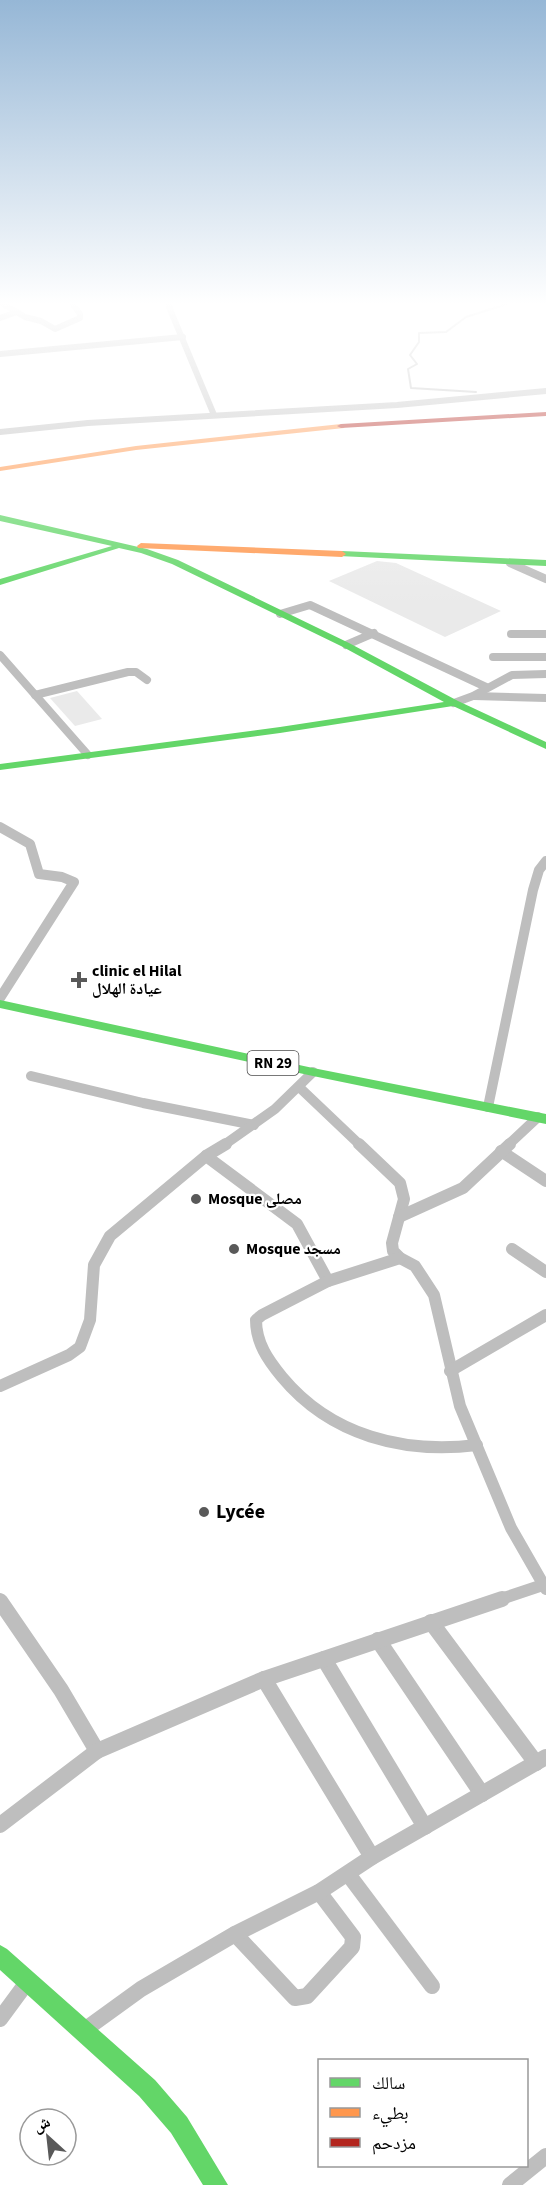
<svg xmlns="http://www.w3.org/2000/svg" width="546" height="2185" viewBox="0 0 546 2185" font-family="'Source Sans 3','Noto Naskh Arabic',sans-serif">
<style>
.green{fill:#eaeaea}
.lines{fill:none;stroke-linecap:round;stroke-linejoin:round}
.stream{stroke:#bcbcbc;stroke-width:2}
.street-far4{stroke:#bebebe;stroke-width:6}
.street-far3{stroke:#bebebe;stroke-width:8}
.street-far2{stroke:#bebebe;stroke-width:10}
.street-far1{stroke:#bebebe;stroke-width:12}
.street{stroke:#bebebe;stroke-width:16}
.fast{fill:#63d668;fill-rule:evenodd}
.slow{fill:#ff974d;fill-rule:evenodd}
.jam{fill:#b3261e;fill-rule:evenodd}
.poi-dot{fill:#595959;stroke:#fff;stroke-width:2}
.labels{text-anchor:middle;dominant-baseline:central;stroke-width:4.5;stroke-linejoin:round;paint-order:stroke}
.shield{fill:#fff;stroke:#4c4c4c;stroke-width:1.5}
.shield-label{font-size:15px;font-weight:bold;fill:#000}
.poi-label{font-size:16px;font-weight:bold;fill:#000;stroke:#fff;text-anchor:start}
.near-poi-label{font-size:20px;font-weight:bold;fill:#000;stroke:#fff;text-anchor:start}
</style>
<rect width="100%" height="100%" fill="#fff"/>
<g class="green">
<polygon points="377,561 396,563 501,611 445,637 329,581"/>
<polygon points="77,691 102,719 75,726 50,698"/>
</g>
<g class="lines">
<polyline class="stream" points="476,392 411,388 408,369 417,364 410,355 419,342 419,333 446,332 466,317 513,302"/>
<g class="street-far4">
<polyline points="0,302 25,317 41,321 55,329 80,318 80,314 71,302"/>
<polyline points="167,302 214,415"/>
<polyline points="0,318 17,312"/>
<polyline points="0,354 183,337"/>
<polyline points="0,432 88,423 397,405 546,391"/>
</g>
<g class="street-far3">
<polyline points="510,563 546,579"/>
<polyline points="280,614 310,605 486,687"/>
<polyline points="511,634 546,634"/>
<polyline points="346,645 374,633"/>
<polyline points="0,655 88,755"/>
<polyline points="493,657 546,657"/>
<polyline points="35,695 128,672 136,672 147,680"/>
<polyline points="474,696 546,698"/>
<polyline points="454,703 473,696 512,675 546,674"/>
</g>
<g class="street-far2">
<polyline points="0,827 30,844 39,874 62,877 74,882 0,998"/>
<polyline points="31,1076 143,1103 254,1125"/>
<polyline points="299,1087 360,1145"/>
<polyline points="488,1107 533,890 539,870 546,861"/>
<polyline points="224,1145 275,1109 313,1072"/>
<polyline points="508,1145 538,1117"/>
</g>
<g class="street-far1">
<polyline points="359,1144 400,1183 404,1199 392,1243 393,1251 400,1258 415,1266 434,1295 460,1406 511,1528 546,1589"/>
<polyline points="501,1151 546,1181"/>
<polyline points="206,1156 297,1224 328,1281"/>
<polyline points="399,1217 463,1188 510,1144"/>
<polyline points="512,1249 546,1272"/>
<path d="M400,1258L328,1281L262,1315L256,1320C256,1343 268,1360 282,1377C331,1436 404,1454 477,1445"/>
<polyline points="450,1371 546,1315"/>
<polyline points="0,1386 69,1355 80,1347 90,1320 94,1265 110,1236 206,1156 226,1144"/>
<polyline points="498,1600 546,1584"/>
</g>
<g class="street">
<polyline points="0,1601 61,1690 97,1751"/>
<polyline points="431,1622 536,1763"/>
<polyline points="378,1640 482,1794"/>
<polyline points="324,1659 425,1827"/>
<polyline points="264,1679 372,1857"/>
<polyline points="0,1825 97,1751 264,1679 502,1599"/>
<polyline points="348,1874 432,1986"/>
<polyline points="235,1934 295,1998 307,1996 352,1947 353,1937 319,1892"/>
<polyline points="0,2019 28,1981"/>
<polyline points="83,2031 141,1989 235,1934 319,1892 372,1857 546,1757"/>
<polyline points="510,2185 546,2156"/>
</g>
<g class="fast">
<polygon points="0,515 147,549 178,560 349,643 458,701 546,742 546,749 453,706 280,733 0,770 0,764 280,727 444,702 343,647 172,564 141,553 119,548 0,585 0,579 112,546 0,521"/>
<polygon points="342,551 546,560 546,566 339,556 338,554"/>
<polygon points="0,1000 313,1068 546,1114 546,1124 313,1076 0,1008"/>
<polygon points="0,1945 7,1949 155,2080 187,2117 228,2185 203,2185 171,2133 139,2096 0,1970"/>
</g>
<g class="slow">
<polygon points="341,424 345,426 344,428 136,450 0,471 0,467 136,446"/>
<polygon points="141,543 342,551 346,554 342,557 138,548 137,546"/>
</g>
<polygon class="jam" points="546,412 546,416 341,428 337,426 341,424"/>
</g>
<linearGradient id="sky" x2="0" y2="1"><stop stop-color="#96b7d6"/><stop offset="0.5" stop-color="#fff"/><stop offset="1" stop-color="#fff" stop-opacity="0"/></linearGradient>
<rect width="546" height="607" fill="url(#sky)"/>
<g class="poi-dot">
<path d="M76 971h6v6h6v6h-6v6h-6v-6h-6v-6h6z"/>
<circle cx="196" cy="1199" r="6"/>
<circle cx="234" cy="1249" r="6"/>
<circle cx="204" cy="1512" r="6"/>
</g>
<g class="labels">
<rect class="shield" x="247.5" y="1051" width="51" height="24" rx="4.5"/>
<g class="shield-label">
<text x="273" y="1063">RN 29</text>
</g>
<g class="poi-label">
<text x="92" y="971">clinic el Hilal<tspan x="92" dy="18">عيادة الهلال</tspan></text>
<text x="208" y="1199">Mosque مصلى</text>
<text x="246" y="1249">Mosque مسجد</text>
</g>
<g class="near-poi-label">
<text x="216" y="1512">Lycée</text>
</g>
</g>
<rect x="318" y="2059" width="210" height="108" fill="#ffffff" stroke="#999999" stroke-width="1.5"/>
<rect x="330" y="2078" width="30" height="9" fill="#63d668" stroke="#999999" stroke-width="1.5"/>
<text x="372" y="2089" font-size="18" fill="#000000">سالك</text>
<rect x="330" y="2108" width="30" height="9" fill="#ff974d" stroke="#999999" stroke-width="1.5"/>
<text x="372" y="2119" font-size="18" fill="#000000">بطيء</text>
<rect x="330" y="2138" width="30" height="9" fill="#b3261e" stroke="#999999" stroke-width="1.5"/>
<text x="372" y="2149" font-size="18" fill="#000000">مزدحم</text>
<g transform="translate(48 2137) rotate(333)"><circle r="28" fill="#ffffff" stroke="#999999" stroke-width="1.5"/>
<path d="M0-4.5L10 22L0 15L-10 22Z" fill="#595959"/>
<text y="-9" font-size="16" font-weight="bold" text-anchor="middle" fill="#000000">ش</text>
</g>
</svg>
